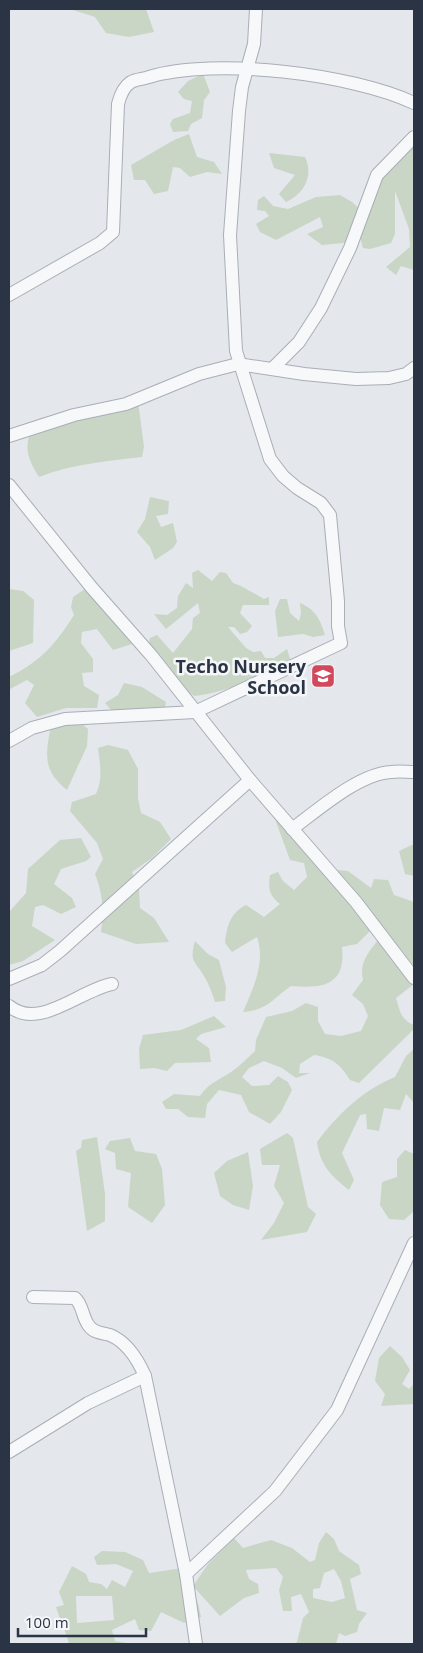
<svg xmlns="http://www.w3.org/2000/svg" width="423" height="1653" viewBox="0 0 423 1653" font-family="'Open Sans',sans-serif">
<style>
.green{fill:#c9d6c5;fill-rule:evenodd}
.lines{fill:none;stroke-linecap:round;stroke-linejoin:round}
.minor-casing{stroke:#a9aeb7;stroke-width:14}
.minor{stroke:#f7f8fa;stroke-width:12}
.labels{text-anchor:middle;dominant-baseline:central;stroke-width:5;stroke-linejoin:round;paint-order:stroke}
.poi-label{font-size:18px;font-weight:bold;fill:#2b3445;stroke:#f4f6f9;text-anchor:end}
</style>
<rect width="100%" height="100%" fill="#e4e7ec"/>
<g class="green">
<polygon points="70,9 146,9 154,32 129,37 106,33 95,17"/>
<polygon points="203,74 210,92 204,100 202,118 191,124 188,131 173,132 170,124 173,119 190,113 192,101 184,99 178,92 188,81"/>
<polygon points="189,134 197,157 214,162 222,174 207,172 190,177 180,168 173,167 168,191 154,194 145,180 134,180 131,165 174,140"/>
<path d="M413,143L414,270L401,266L396,275L386,267L410,247L409,229L395,191V234L391,243L370,249L363,248L360,237L343,243L322,245L307,234L323,227L320,217L276,240L260,232L256,224L269,216L265,211L257,210L258,200L264,196L273,206L288,209L316,197L340,195L352,202L365,214C378,183 387,166 413,143Z"/>
<path d="M269,153L305,157C314,176 304,194 286,202L279,194L295,175L274,168Z"/>
<path d="M138,401L144,447L142,457C107,461 72,464 39,477C25,455 22,440 40,418L111,404Z"/>
<polygon points="150,497 169,501 168,514 156,516 161,527 173,523 177,542 173,548 155,560 150,547 137,532 145,519"/>
<path d="M198,570L212,581L220,572L226,573L233,583L241,586L264,599L269,597V605H243L240,613L252,626L247,632L240,634L234,627H228L246,648L253,652L261,651L265,658H274L287,649L291,662C260,675 228,693 194,696L187,691L148,645L150,638L157,635L173,653L192,629L193,618L200,613L198,603L166,629L154,614L167,615L177,608L178,596L186,583L193,588L192,573Z"/>
<polygon points="9,589 23,591 34,600 33,643 9,651"/>
<path d="M85,589L132,644L113,650L97,629L82,632L81,643L93,659V672L82,673L84,686L99,695L97,708H66L37,717L25,703L34,685L27,680L10,689L9,694V677C41,661 55,645 74,615L71,607L73,597Z"/>
<path d="M280,599H287L290,613L299,621L301,614L300,603C316,610 320,619 325,635L313,637L303,634L278,637L275,611Z"/>
<polygon points="124,683 142,687 166,702 163,721 122,722 105,703 118,695"/>
<path d="M72,716L88,729L87,746L67,790C43,771 45,755 51,726Z"/>
<path d="M108,745L128,750L138,769V798L141,813L160,822L171,839L152,858L132,872L139,890L140,908L154,918L169,942L136,944L101,932C104,911 103,894 95,874L103,859L97,843L70,811L72,802L96,794C103,780 100,763 98,748Z"/>
<path d="M275,819L284,823L371,930L357,944L342,947C346,985 324,989 291,986C272,999 268,1010 243,1012C253,988 266,963 257,937L232,952L225,943C227,926 230,913 246,905L264,917L280,904C269,895 268,889 270,875L278,872L283,881L294,890L307,877L304,863L290,860Z"/>
<polygon points="81,838 91,857 86,861 61,869 54,884 72,898 76,907 61,914 43,905 35,907 32,926 55,940 23,961 9,965 9,912 26,893 28,869 60,840"/>
<polygon points="414,844 414,876 405,874 399,851"/>
<polygon points="337,870 348,871 371,888 374,879 388,880 394,895 414,902 414,966"/>
<path d="M378,940L414,984L396,998C400,1011 401,1020 414,1025V1029L359,1083L350,1080C340,1064 333,1058 314,1055L300,1064L299,1073H310L296,1078L282,1068L264,1061L249,1068L242,1077L252,1086L269,1085L278,1076L288,1082L292,1090L281,1112L270,1124L249,1112L241,1095L219,1090L207,1104L205,1118L188,1117L178,1109H166L162,1102L174,1094L200,1096C210,1082 218,1081 231,1072C240,1066 247,1058 255,1051L256,1040L266,1017L292,1011L306,1003L318,1007V1021L325,1034L341,1036L361,1031L368,1016L363,1004L352,995L363,980C359,963 368,953 378,940Z"/>
<path d="M195,941L208,954L219,960L226,987L225,1001L215,1002C212,993 209,984 204,976C195,960 189,963 195,941Z"/>
<polygon points="214,1016 226,1027 201,1034 196,1039 209,1048 211,1062 175,1063 167,1071 154,1068 140,1069 139,1049 143,1035 181,1030"/>
<path d="M414,1049V1103L406,1094L400,1110L384,1108L379,1131L367,1129L366,1114L360,1115L342,1153L354,1180L349,1190C331,1176 320,1165 317,1142C337,1115 364,1089 395,1077L406,1056Z"/>
<polygon points="287,1133 293,1138 308,1207 316,1214 307,1232 261,1240 274,1223 284,1203 274,1186 280,1165 262,1165 260,1149"/>
<polygon points="97,1137 105,1194 105,1221 87,1231 76,1151 81,1148 82,1140"/>
<polygon points="130,1138 135,1151 156,1154 162,1169 165,1205 152,1223 128,1207 131,1173 116,1169 115,1153 105,1149 110,1141"/>
<polygon points="405,1150 414,1154 414,1211 404,1220 389,1219 380,1205 382,1182 397,1177 397,1159"/>
<polygon points="248,1152 253,1186 249,1210 233,1205 220,1196 214,1173 227,1161"/>
<polygon points="390,1346 402,1357 410,1370 402,1384 409,1389 413,1385 414,1368 414,1404 381,1406 385,1394 375,1381 379,1358"/>
<path d="M326,1532L334,1539L339,1551L359,1565L361,1574L350,1579L357,1610L367,1613L359,1624L357,1632L345,1636L339,1633L336,1644H294L297,1642L303,1618L309,1612L301,1594L291,1597L292,1611H283L279,1590L283,1577L276,1568L246,1570L249,1579L258,1584L259,1593L244,1598L220,1616L193,1586L208,1564L234,1538L243,1548L271,1540L292,1548L310,1562L315,1560L319,1543ZM334,1569L341,1581L345,1598L332,1602L313,1598V1589L320,1588L324,1573Z"/>
<path d="M102,1551L125,1552L143,1560L149,1573L183,1568L187,1593L198,1603L201,1617L184,1623L161,1612L151,1631L139,1630L135,1619L112,1630L115,1641L132,1644H69C66,1631 60,1620 56,1607L64,1605L59,1592L72,1566L86,1574L89,1582L101,1584L107,1589L112,1580L125,1587L133,1571L116,1564L97,1565L94,1557ZM76,1596H112L114,1620L77,1623Z"/>
</g>
<g class="lines">
<defs>
<g id="minor">
<path d="M9,295L100,243L113,232L118,104C120,96 123,87 131,82C136,79 144,79 149,77C215,57 352,74 414,103"/>
<polyline points="273,368 299,342 321,308 350,248 377,175 414,137"/>
<polyline points="9,436 74,415 126,404 199,374 238,364 304,374 356,379 389,378 406,374 414,368"/>
<polyline points="9,485 92,588 151,655 250,780 356,902 414,978"/>
<polyline points="9,741 32,728 65,719 195,712 341,643 338,626 338,601 330,515 321,503 297,488 283,476 270,459 236,351 230,235 239,111 242,87 254,44 256,9"/>
<path d="M292,829C318,810 358,774 391,772C399,771 407,772 414,772"/>
<polyline points="9,979 42,965 60,951 250,780"/>
<path d="M9,1006C39,1031 80,990 112,984"/>
<path d="M33,1297L75,1298C83,1305 82,1317 89,1326C94,1333 102,1333 110,1335C127,1342 138,1360 145,1376L186,1574L196,1644"/>
<polyline points="9,1452 88,1403 145,1376"/>
<polyline points="186,1574 275,1491 337,1410 414,1243"/>
</g>
</defs>
<use href="#minor" class="minor-casing"/>
<use href="#minor" class="minor"/>
</g>
<defs>
<symbol id="school-square" viewBox="-11 -11 22 22"><rect x="-9" y="-9" width="18" height="18" rx="4" fill="#d1495b" stroke="#f4f6f9"/><path d="M0-5L7-2L0 1L-7-2ZM-4 1L0 2.5L4 1V4Q0 6-4 4Z" fill="#fff"/></symbol>
</defs>
<g fill-rule="evenodd">
<use href="#school-square" x="309" y="662" width="28" height="28"/>
</g>
<g class="labels">
<g class="poi-label">
<text x="306" y="666">Techo Nursery<tspan x="306" dy="21">School</tspan></text>
</g>
</g>
<rect width="423" height="1653" fill="none" stroke="#2b3445" stroke-width="20"/>
<path d="M18 1628v8h128v-8" fill="none" stroke="#2b3445" stroke-width="2.5"/>
<text x="25" y="1628" font-size="15" fill="#2b3445" stroke="#f4f6f9" stroke-width="4" paint-order="stroke">100 m</text>
</svg>
